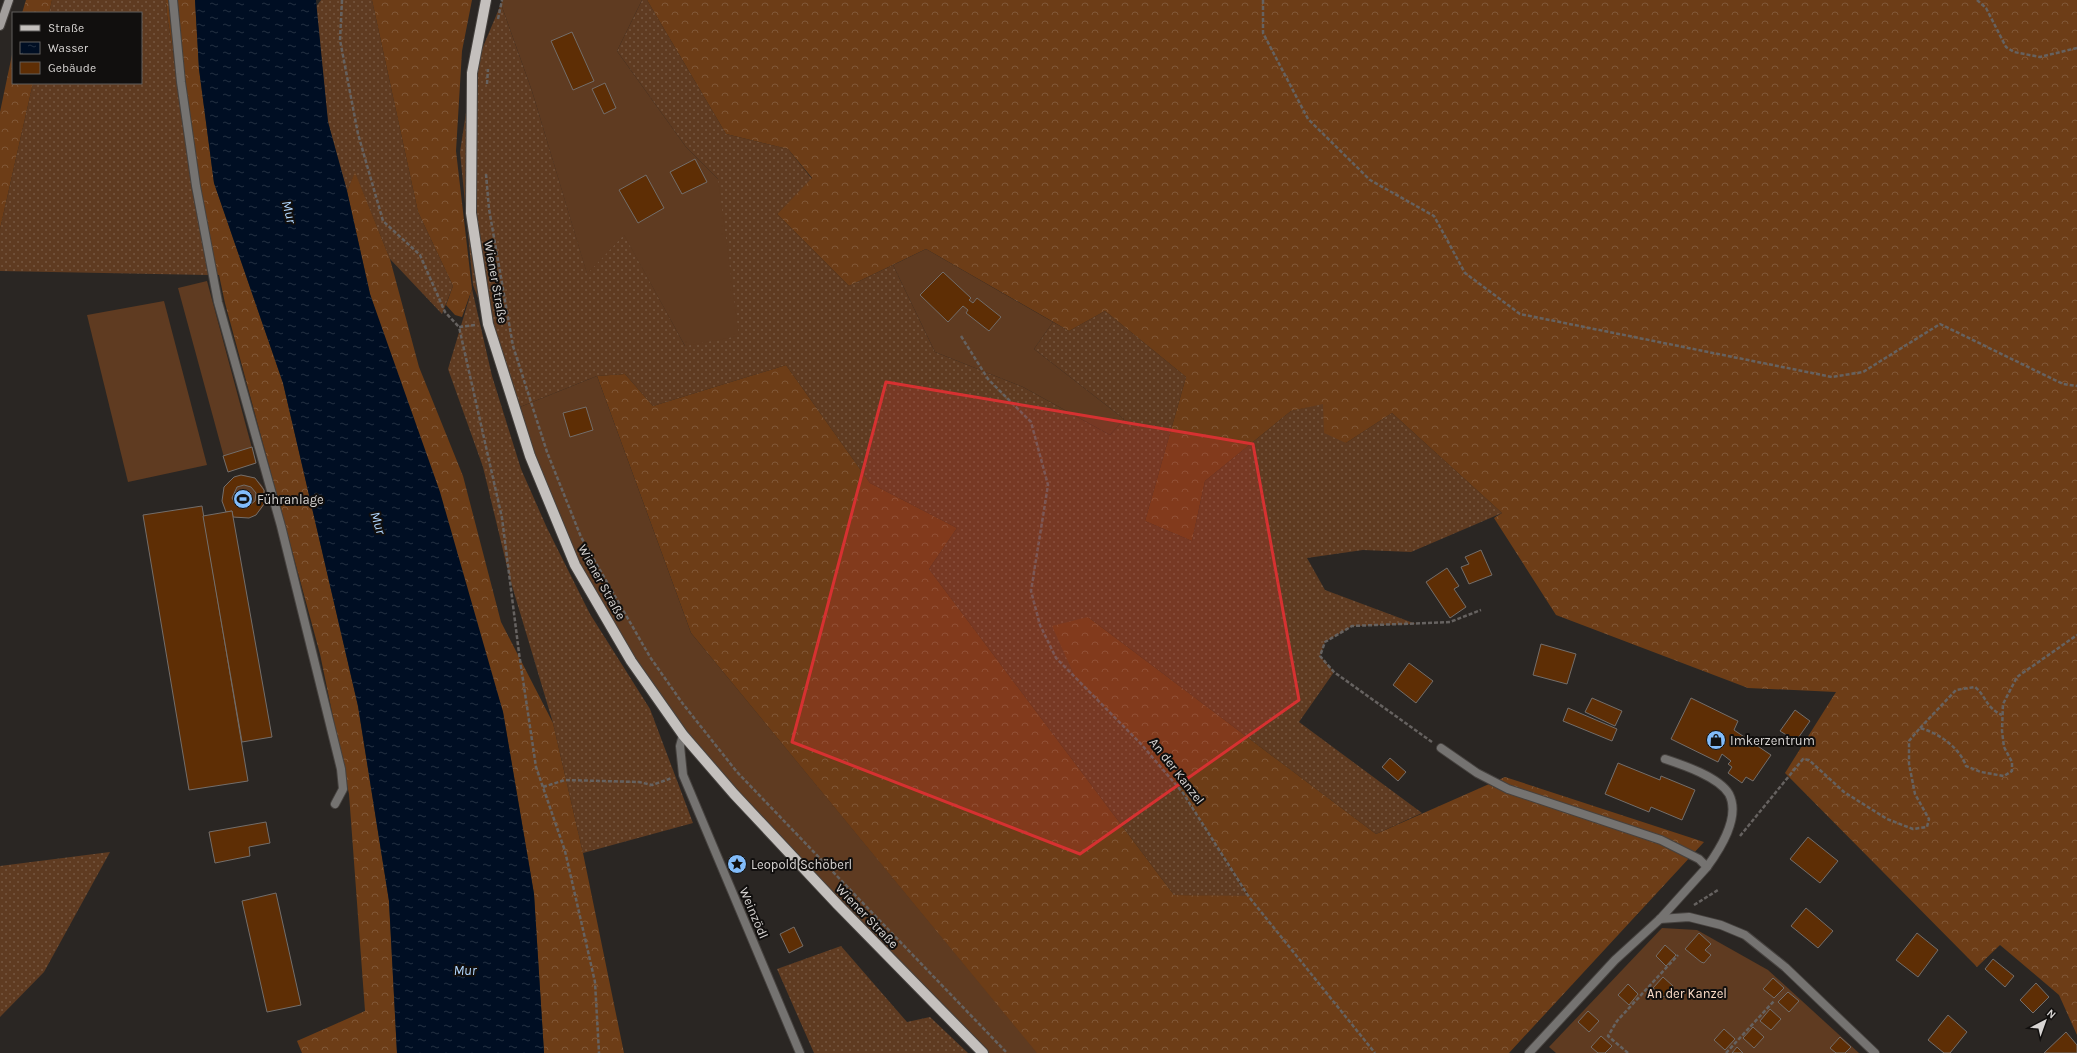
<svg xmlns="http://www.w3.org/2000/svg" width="2077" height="1053" viewBox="0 0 2077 1053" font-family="Karla,sans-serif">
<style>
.grass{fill:url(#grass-dots)}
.forest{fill:url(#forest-crowns)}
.garden{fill:#5f3b21}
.water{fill:url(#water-ripples)}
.building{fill:#5e2e05;stroke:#736e6b;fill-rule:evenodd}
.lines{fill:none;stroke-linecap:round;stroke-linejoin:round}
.service-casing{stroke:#46423f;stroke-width:10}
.minor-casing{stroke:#46423f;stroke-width:10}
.secondary-casing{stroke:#46423f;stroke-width:10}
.primary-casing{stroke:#46423f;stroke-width:12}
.path{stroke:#666260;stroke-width:2.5;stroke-dasharray:4 2;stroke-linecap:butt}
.service{stroke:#757371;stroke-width:8}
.minor{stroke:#757371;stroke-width:8}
.secondary{stroke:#a29e9c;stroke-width:8}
.primary{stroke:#c4c0bd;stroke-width:10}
.marked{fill:#d63131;fill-opacity:0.2;stroke:#d63131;stroke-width:3;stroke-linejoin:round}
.labels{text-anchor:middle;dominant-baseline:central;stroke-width:4;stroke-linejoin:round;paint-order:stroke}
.street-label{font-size:13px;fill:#d8d5d3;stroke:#110f0e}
.poi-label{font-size:13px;fill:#d8d5d3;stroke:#110f0e;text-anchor:start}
.park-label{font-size:13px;fill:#fdddc8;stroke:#110f0e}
.water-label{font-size:14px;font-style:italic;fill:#b1d6fe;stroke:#110f0e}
</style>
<defs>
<pattern id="grass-dots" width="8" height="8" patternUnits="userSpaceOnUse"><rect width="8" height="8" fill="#5f3b21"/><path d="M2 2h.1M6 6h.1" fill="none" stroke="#755640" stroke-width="1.8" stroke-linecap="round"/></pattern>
<pattern id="forest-crowns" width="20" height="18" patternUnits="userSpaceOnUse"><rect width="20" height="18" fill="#6d3d17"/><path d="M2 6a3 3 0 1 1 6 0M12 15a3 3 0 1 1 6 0" fill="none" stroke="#815838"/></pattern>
<pattern id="water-ripples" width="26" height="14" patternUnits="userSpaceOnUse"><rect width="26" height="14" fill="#000e23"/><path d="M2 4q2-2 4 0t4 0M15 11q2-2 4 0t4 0" fill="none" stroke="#243042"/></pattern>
</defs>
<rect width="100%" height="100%" fill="#2a2623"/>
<g class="grass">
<polygon points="52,0 166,0 167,15 208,275 0,271 0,229 33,83 141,83 141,13 49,13"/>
<polygon points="321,0 372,0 418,212 453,286 442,314 390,259 355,173 347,191 328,122 316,7"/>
<polygon points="642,0 647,0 726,134 788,149 812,179 777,214 849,286 893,265 935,352 1023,387 1110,435 1124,419 1034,349 1053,322 1069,331 1105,311 1186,377 1145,521 1192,541 1205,481 1291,411 1323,403 1346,443 1392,413 1502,513 1411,552 1363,550 1307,558 1325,590 1416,624 1352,626 1325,642 1320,656 1334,672 1299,722 1422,813 1376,834 1088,617 1141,744 1183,793 1249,897 1174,895 929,569 957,528 870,483 786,365 653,406 625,374 597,376 515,409 488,324 473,285 460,152 472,73 501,4 532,91 587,273 624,234 685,346 718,179 686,147 617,51"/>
<polygon points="472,289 492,376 521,469 547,528 590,614 650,709 693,823 583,853 553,723 510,579 483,467 448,369"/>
<polygon points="110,852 44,972 0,1017 0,866"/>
<polygon points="841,946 907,1022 930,1017 968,1053 814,1053 777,969"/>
</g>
<g class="forest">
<polygon points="26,0 52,0 49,13 22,13"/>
<polygon points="166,0 195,0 199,69 214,183 283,383 358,706 389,901 397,1053 302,1053 297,1041 365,1011 349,794 320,654 225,303 219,275 208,275 167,15"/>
<polygon points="372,0 472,0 462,51 456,151 472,289 462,317 455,315 446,305 453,286 418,212"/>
<polygon points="647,0 2077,0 2077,1035 2059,995 2000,945 1977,967 1785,773 1836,692 1748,688 1556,615 1494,518 1502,513 1392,413 1346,443 1324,433 1323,404 1291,411 1205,481 1192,541 1145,521 1186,377 1105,311 1069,331 926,249 849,286 777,214 812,178 788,149 726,134"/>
<polygon points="13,50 13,83 33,83 0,229 0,112"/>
<polygon points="355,172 390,259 419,367 463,476 501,622 553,723 583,853 624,1053 544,1053 534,894 503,712 370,294 347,191"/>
<polygon points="786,365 870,483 957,528 929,569 1174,895 1249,896 1183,793 1141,744 1076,679 1052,626 1088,617 1376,834 1505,777 1704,842 1509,1053 1036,1053 691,633 597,376 625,374 653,406"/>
</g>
<g class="garden">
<polygon points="502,0 642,0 617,51 686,147 718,179 739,336 685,346 624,235 587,274 532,91 501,4"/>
<polygon points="926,249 1053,322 1034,349 1124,419 1110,435 1023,387 935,352 893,265"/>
<polygon points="207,281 256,463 228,472 178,288"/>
<polygon points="164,301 207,465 128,482 87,315"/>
<polygon points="597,376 691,633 1037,1053 983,1053 734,794 631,661 575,565 515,409"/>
<path d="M241,475C276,477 274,523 233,517L232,511L226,512C220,495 222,480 241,475Z"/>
<polygon points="1662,928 1697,930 1768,970 1859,1053 1556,1053 1549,1047"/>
</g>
<polygon class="water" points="195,0 316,0 328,122 347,191 370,294 440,492 503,712 534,894 544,1053 397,1053 389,901 358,706 283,383 214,183 199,69"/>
<g class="building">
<polygon points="572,32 594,81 573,90 551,41"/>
<polygon points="605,83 616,108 604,114 592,89"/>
<polygon points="695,159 707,182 682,194 670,172"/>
<polygon points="646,175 664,208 638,223 619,190"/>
<polygon points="943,272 971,298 969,300 973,303 977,298 1001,317 989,331 966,313 968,310 963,306 948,322 920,295"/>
<polygon points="586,407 593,430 570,437 563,413"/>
<polygon points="252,447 256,463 228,472 223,456"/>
<path d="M241,475L255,478L264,490V504L256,515L249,518L233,517L232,511L226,512L222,501L224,487L234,477ZM244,485L251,487L256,493L255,501L246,508L236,505L232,498L237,487Z"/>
<polygon points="202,506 248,781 189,790 143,515"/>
<polygon points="232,511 272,737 242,742 203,516"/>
<polygon points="1481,550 1492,575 1469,584 1461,567 1469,564 1465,557"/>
<polygon points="1447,568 1459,586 1454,589 1466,607 1450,618 1426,582"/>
<polygon points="1541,644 1576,654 1567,684 1533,675"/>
<polygon points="1409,663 1433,681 1416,703 1393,685"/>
<polygon points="1592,698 1622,711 1615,726 1585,712"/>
<polygon points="1691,698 1738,721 1734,730 1771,755 1753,781 1746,777 1742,783 1728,773 1732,767 1728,764 1731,761 1722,754 1718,762 1671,739"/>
<polygon points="1568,708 1617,729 1612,741 1563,721"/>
<polygon points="1795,710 1810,721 1796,741 1780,731"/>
<polygon points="1390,758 1406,772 1398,781 1382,767"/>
<polygon points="1618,763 1660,780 1661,776 1695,790 1682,820 1651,807 1649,812 1605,794"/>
<polygon points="266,822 270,843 249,847 250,856 215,863 209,832"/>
<polygon points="1808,837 1838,861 1820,883 1790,859"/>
<polygon points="276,893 301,1005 267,1012 242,901"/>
<polygon points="1806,908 1833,931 1818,948 1791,926"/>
<polygon points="794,927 803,946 789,953 780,934"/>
<polygon points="1699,933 1711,944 1705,950 1711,955 1704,963 1701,962 1685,949"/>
<polygon points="1917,933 1938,950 1918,977 1896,960"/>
<polygon points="1665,945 1676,955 1666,966 1656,956"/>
<polygon points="1993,959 2014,976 2005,987 1985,969"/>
<polygon points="1663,977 1673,986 1664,997 1653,988"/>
<polygon points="1773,978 1784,988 1774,998 1763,989"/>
<polygon points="2036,983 2049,997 2033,1013 2020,1000"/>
<polygon points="1628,984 1638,994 1629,1005 1618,995"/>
<polygon points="1788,992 1799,1001 1789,1012 1778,1002"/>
<polygon points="1770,1009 1781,1019 1771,1030 1760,1021"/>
<polygon points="1588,1011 1599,1021 1589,1032 1578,1022"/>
<polygon points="1948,1015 1967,1032 1950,1053 1944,1053 1928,1040"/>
<polygon points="1753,1027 1764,1037 1754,1048 1743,1038"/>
<polygon points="1724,1029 1735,1039 1725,1050 1714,1040"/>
<polygon points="2066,1032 2077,1045 2077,1053 2044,1053"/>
<polygon points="1601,1036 1612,1046 1605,1053 1598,1053 1591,1047"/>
<polygon points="1840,1037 1851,1047 1845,1053 1836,1053 1830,1048"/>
<polygon points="1737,1047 1743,1053 1732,1053"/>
</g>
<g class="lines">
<defs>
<g id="service">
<polyline points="173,0 181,82 196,186 218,302 281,526 341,769 343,789 335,804"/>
<path d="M1441,748L1477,773L1508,789L1661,840L1699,859L1707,867C1720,849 1741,817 1729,794C1719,777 1683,765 1665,759"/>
</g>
<g id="minor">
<polyline points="683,735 680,746 683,775 800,1053"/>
<polyline points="1660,919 1689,917 1721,925 1745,935 1785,967 1875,1053"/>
<polyline points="1529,1053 1615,960 1660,919 1707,867"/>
</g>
<polyline id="secondary" points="0,26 9,0"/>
<polyline id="primary" points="486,0 472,73 471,213 488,324 497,352 530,456 575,565 631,661 683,735 734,794 838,905 983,1053"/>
</defs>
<use href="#service" class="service-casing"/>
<use href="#minor" class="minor-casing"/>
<use href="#secondary" class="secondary-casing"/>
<use href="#primary" class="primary-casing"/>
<g class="path">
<polyline points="342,0 340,40 358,134 383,221 420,255 445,312 459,327"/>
<polyline points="1263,0 1263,33 1308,119 1370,180 1434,216 1465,273 1520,314 1832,377 1863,372 1940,324 2063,384 2077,386"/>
<polyline points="1977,0 1986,8 2006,47 2014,52 2040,57 2077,48"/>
<polyline points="498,19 502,0"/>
<polyline points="487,84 488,69"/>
<polyline points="486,174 489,209 513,346 547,452 581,537 650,657 683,704 737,772 1007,1053"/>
<polyline points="475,325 459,327 502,518 519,653 536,767 565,851 595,982 599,1053"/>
<polyline points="961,336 988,379 1031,422 1048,485 1031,591 1040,625 1056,658 1141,744 1183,793 1249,897 1375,1053"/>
<path d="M1920,728L1956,690L1975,687C1987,697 1985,707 2002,715"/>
<polyline points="1432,742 1334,672 1320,656 1325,642 1352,626 1450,622 1481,610"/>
<polyline points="543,787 565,780 639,782 652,785 672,778"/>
<path d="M1740,836L1803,759L1809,760L1844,792L1887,819L1913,829L1927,827L1929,819L1915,794L1909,764V741L1920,728C1939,733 1960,748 1966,766L1981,772L2004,776L2012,771V762L2004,747L2002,731L2003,704L2017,677L2077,635"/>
<polyline points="1694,905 1718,890"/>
<polyline points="1628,1053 1608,1036 1617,1021 1678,955"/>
<polyline points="1726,1053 1774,1001"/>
</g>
<use href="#service" class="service"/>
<use href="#minor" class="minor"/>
<use href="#secondary" class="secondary"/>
<use href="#primary" class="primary"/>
</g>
<path class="marked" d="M886,382L1253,444L1299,700L1080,854L792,742Z"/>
<defs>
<symbol id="stadium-disc" viewBox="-11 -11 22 22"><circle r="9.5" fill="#82bcfa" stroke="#110f0e"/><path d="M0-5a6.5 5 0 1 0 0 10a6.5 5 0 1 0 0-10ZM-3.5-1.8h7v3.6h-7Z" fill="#111"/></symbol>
<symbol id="shop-disc" viewBox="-11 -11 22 22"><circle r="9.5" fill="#82bcfa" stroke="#110f0e"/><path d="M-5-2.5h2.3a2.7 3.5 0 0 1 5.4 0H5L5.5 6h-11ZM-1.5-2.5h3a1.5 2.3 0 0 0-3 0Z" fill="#111"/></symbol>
<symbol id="sight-disc" viewBox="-11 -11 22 22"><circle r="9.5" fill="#82bcfa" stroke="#110f0e"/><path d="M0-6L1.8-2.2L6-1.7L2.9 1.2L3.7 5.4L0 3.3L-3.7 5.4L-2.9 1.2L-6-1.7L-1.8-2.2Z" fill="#111"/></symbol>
</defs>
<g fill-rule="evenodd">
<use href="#stadium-disc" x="232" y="488" width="22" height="22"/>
<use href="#shop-disc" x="1705" y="729" width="22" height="22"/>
<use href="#sight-disc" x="726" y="853" width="22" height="22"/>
</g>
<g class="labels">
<g class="street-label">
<text transform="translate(496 282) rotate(80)">Wiener Straße</text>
<text transform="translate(602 582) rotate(61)">Wiener Straße</text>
<text transform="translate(1177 771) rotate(52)">An der Kanzel</text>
<text transform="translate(754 913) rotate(67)">Weinzödl</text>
<text transform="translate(867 916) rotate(46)">Wiener Straße</text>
</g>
<g class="poi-label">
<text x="257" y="499">Führanlage</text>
<text x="1730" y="740">Imkerzentrum</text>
<text x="751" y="864">Leopold Schöberl</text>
</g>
<g class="park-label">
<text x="1687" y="993">An der Kanzel</text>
</g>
<g class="water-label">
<text transform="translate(289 212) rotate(76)">Mur</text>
<text transform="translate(378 523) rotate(73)">Mur</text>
<text x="465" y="970">Mur</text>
</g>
</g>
<rect x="12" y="12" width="130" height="72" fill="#110f0e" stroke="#615e5d"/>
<rect x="20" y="25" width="20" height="6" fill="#c4c0bd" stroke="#615e5d"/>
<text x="48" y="32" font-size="12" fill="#d8d5d3">Straße</text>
<rect x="20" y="42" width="20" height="12" fill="url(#water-ripples)" stroke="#615e5d"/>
<text x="48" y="52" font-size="12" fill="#d8d5d3">Wasser</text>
<rect x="20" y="62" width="20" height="12" fill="#5e2e05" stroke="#615e5d"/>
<text x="48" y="72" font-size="12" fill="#d8d5d3">Gebäude</text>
<g transform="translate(2045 1021) rotate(41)" stroke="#110f0e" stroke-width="3" paint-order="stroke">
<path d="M0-3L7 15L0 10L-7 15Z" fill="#d8d5d3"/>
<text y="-6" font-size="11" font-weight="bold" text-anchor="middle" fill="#d8d5d3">N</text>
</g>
</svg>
